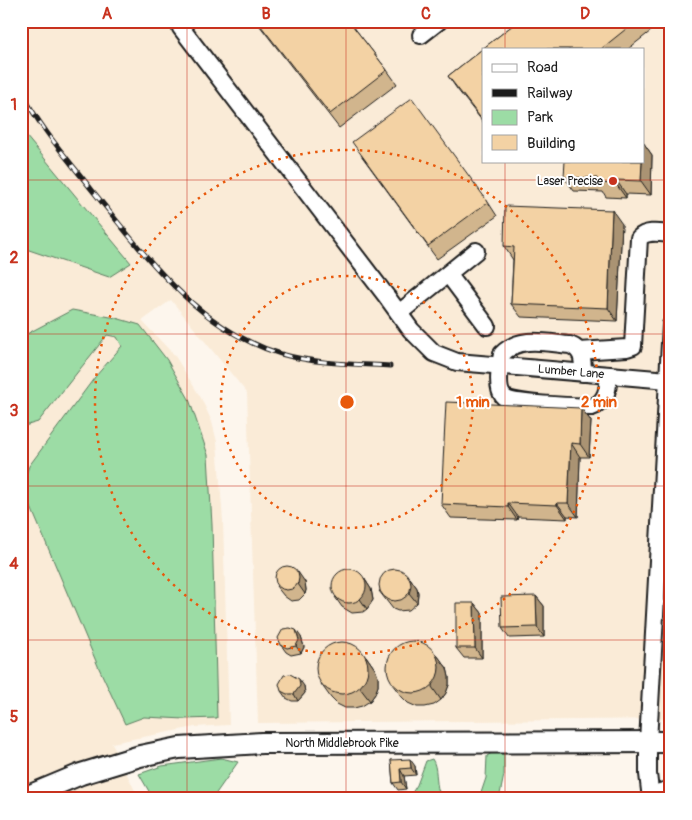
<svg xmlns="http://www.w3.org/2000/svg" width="692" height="820" viewBox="0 0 692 820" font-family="Pangolin,sans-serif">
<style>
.built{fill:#faebd7;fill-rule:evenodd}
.green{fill:#9cdca5;stroke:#5c7c60}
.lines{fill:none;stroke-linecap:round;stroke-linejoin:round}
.minor-casing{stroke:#1c1c1c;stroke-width:20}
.major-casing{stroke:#1c1c1c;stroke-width:24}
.minor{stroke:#fff;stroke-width:16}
.major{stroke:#fff;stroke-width:20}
.rail-casing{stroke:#1c1c1c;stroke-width:5}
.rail{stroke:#fff;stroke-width:3;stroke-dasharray:9;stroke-linecap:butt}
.wall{fill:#d1b58d;stroke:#1c1c1c}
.shaded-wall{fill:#aa9373;stroke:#1c1c1c}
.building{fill:#f3d2a4;stroke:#1c1c1c}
.grid{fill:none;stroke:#c8321e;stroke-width:1;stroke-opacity:0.55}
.ring{fill:none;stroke:#e8590c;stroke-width:2.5;stroke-dasharray:2.5 5}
.poi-dot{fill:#c8321e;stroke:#fff;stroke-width:2}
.labels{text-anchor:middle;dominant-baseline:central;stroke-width:4;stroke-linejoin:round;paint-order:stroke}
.poi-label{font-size:12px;fill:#1c1c1c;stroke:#fff;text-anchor:end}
.street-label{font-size:12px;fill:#1c1c1c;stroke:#fff}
.centre{fill:#e8590c;stroke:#fff;stroke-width:2.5}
.ring-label{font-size:15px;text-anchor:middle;font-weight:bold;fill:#e8590c;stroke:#fff;stroke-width:4;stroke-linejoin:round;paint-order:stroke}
.neatline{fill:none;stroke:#c8321e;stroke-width:2}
.grid-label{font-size:16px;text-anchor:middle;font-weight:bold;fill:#c8321e}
</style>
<rect width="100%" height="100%" fill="#fdf6ed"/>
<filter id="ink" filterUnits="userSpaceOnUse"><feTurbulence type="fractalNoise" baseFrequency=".02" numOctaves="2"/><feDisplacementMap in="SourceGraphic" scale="10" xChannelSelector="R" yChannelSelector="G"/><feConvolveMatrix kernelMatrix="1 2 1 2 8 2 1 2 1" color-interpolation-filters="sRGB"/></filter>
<g filter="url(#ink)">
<path class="built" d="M21,21H671V719L258,723L247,393L171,300L142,321L175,356L201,398L212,422L217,442L223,521L229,725L195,727L112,743L139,799H21ZM483,49H643V161H483Z"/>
<g class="green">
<polygon points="21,130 131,263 109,277 26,249 21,250"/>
<polygon points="72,310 116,318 140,325 167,360 189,399 208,455 212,525 217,718 185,719 144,717 125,724 98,666 22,486 29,466 95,377 122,346 117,337 107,335 38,422 21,427 21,337"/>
<path d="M495,751L504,753V775L499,799H408L417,785L426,761L432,759C438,768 435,781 439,792L461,799L481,793L486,778L487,756Z"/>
<polygon points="221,758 238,762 212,799 148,799 150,793 139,774 162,766"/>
</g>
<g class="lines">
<defs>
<g id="minor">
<polyline points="180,21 181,28 387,297 411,330 434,353 457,362 668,380"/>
<polyline points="421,35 439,21"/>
<polyline points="448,274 487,326"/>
<polyline points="399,313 476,251"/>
<path d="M579,351L627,348L633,346L639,238C647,230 660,233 671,234"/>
<path d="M583,373C583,360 583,350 570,345C547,343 520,335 502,354C500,364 496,388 503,396C509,405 578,406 592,407C607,402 608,388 609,375"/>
<polyline points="650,795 671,789"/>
<polyline points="651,799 648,774 648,742 671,325"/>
</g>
<polyline id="major" points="21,799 81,774 140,756 179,748 262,743 671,742"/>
</defs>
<use href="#minor" class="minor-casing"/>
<use href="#major" class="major-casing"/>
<use href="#minor" class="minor"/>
<use href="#major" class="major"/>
<defs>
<path id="rail" d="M21,91C40,128 67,158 92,190C144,254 197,329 281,354C316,364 354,364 390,366"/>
</defs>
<use href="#rail" class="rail-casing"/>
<use href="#rail" class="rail"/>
</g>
<g class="wall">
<polygon points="256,21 349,21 387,70 397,84 339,128"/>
<polygon points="518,21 644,21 651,31 628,49 483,49 483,122 457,89 448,76"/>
<polygon points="643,142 652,155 651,195 626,194 626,198 606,197 603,192 574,191 564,177"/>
<polygon points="361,155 488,202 497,216 437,259"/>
<polygon points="622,224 617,321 521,317 511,304 513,260 504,246"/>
<polygon points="581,408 591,421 589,457 580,457 578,517 567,516 567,519 518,517 517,520 451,518 441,504"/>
<polygon points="364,578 371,589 373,600 367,609 363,612 352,613 342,607 335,597"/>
<polygon points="410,578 417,588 418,593 417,603 409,610 398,611 393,609 379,591"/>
<polygon points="305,582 306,590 305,594 299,600 291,601 284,596 276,586"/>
<polygon points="536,596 544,606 544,637 509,638 502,628"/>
<polygon points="474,603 482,613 482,658 464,658 456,648"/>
<polygon points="301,637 304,647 301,653 291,655 286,652 281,645"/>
<polygon points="437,655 447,668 449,677 449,685 446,693 441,700 434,705 425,707 417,707 408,703 402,697 392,684"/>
<polygon points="366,656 375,669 378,677 378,686 375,694 370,701 362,706 354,708 345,708 337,704 331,698 321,684"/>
<polygon points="304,686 305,693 298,701 292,701 286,698 281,691"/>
<polygon points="391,760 415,766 416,775 404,776 406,789 398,790 393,783"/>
</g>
<g class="shaded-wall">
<polygon points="643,142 652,155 651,195 641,181 642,161 643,161"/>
<polygon points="616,180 626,194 626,198 616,184"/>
<polygon points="612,210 622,224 617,321 608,308"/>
<polygon points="581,408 591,421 589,457 580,444"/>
<polygon points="571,443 580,457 578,517 568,503"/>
<polygon points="508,503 518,517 517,520 508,507"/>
<polygon points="557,503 567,516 567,519 557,505"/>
<polygon points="298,572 305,582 306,590 305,594 298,584"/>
<polygon points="364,578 371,589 373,600 367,609 360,599"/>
<polygon points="410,578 417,588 418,593 417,603 409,593"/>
<polygon points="536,596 544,606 544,637 537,627"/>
<polygon points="474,603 482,613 482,658 475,648"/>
<polygon points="296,630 301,637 304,647 301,653 296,646"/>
<polygon points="437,655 447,668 449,677 449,685 446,693 441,700 432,687"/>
<polygon points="366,656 375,669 378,677 378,686 375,694 370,701 360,688"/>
<polygon points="299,679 304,686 305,693 298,701 294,694"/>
<polygon points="410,759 415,766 416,775 411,768"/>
<polygon points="400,769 404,776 406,789 401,782"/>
</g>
<g class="building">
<polygon points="257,21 349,21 387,70 330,114"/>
<polygon points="518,21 636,21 601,49 483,49 483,121 448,76"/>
<polygon points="412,98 488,202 428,246 352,142"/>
<polygon points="565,161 642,161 641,181 616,180 616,184 597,183 597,178 564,177"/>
<polygon points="505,206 612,210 608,308 511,304 514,247 504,246"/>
<polygon points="446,402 581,408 580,444 571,443 568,503 557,503 557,505 508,503 508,507 441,504"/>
<circle cx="287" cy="578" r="12"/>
<circle cx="395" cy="585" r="16"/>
<circle cx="349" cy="586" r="17"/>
<polygon points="536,596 537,627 502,628 501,597"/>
<polygon points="456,603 474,603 475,648 456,648"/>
<polygon points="290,628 296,630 299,640 296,646 287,648 281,645 278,638 283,629"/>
<circle cx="413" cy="667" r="26"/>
<circle cx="342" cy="668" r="26"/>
<polygon points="290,674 299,679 300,686 294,694 287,694 281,691 279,684 284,675"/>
<polygon points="410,759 411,768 400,769 401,782 393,783 391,760"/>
</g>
</g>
<path class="grid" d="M187,21V799M346,21V799M505,21V49M505,161V799M21,180H671M21,334H671M21,486H671M21,640H671"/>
<g class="ring">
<circle cx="347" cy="402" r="126"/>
<circle cx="347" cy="402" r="252"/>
</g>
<circle class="poi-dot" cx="613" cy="181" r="5"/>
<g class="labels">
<g class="poi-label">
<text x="603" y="181">Laser Precise</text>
</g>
<g class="street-label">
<text transform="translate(571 372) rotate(5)">Lumber Lane</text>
<text x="342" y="743">North Middlebrook Pike</text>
</g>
</g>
<circle cx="347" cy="402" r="8" class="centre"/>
<g class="ring-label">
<text x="473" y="407">1 min</text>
<text x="599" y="407">2 min</text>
</g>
<rect width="692" height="820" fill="none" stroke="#fff" stroke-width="55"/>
<rect x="482" y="48" width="162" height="115" fill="#ffffff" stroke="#a4a4a4"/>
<rect x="492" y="64" width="25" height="8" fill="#ffffff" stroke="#a4a4a4"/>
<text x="527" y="72" font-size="15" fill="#1c1c1c">Road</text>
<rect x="492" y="89" width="25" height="8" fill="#1c1c1c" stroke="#a4a4a4"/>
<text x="527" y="98" font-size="15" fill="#1c1c1c">Railway</text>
<rect x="492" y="110" width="25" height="15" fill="#9cdca5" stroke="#a4a4a4"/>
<text x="527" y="122" font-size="15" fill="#1c1c1c">Park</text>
<rect x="492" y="135" width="25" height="15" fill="#f3d2a4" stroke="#a4a4a4"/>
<text x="527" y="148" font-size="15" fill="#1c1c1c">Building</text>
<rect x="28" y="28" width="636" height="764" class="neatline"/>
<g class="grid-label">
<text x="107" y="19">A</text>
<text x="266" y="19">B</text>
<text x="426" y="19">C</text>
<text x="585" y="19">D</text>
<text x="14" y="110">1</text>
<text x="14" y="263">2</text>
<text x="14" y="416">3</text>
<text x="14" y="569">4</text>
<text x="14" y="722">5</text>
</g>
</svg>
